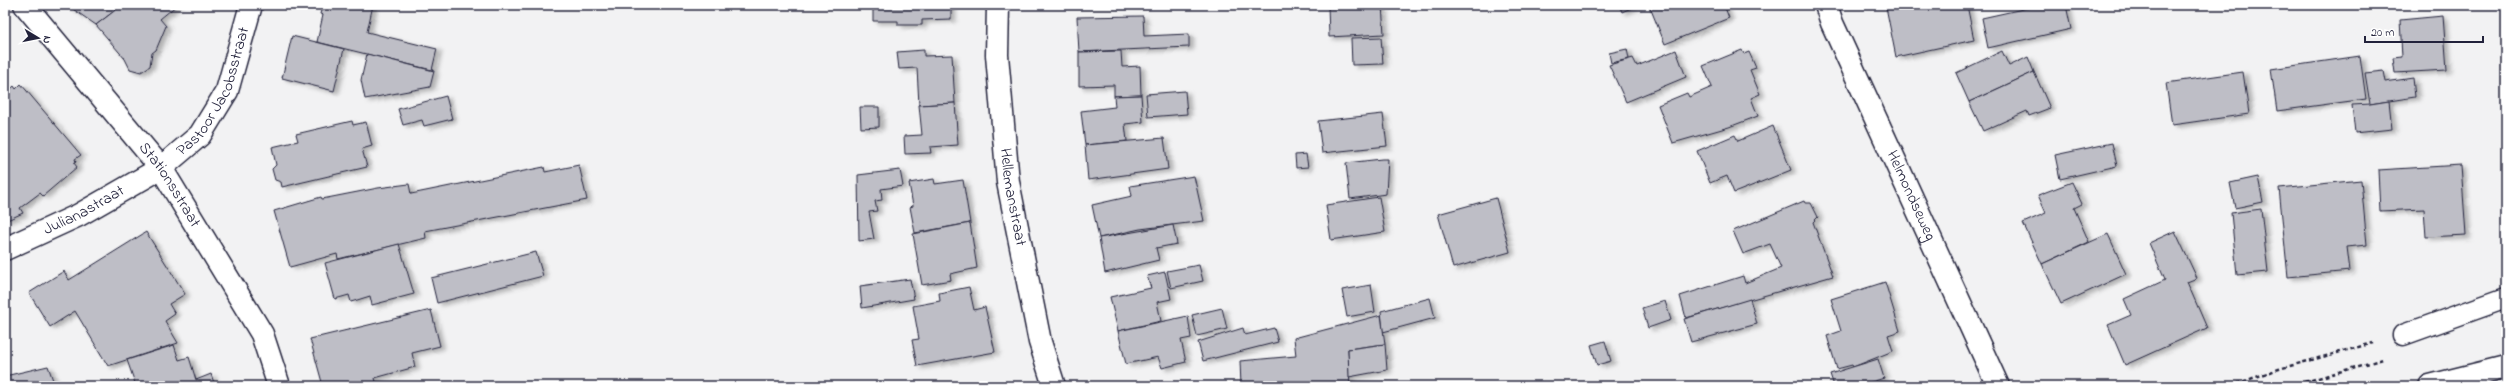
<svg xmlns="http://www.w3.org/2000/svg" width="2511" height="391" viewBox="0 0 2511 391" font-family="'Indie Flower',sans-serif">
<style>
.building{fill:#bebec6;stroke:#22223b;filter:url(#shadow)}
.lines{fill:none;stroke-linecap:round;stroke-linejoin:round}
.lane-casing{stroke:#22223b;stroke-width:23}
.street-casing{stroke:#22223b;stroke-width:25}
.secondary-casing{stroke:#22223b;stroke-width:25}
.path{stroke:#22223b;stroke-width:2.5;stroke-dasharray:4 3;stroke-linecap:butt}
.lane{stroke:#fff;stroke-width:20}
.street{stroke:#fff;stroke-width:22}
.secondary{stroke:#fff;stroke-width:22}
.labels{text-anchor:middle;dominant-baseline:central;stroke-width:3;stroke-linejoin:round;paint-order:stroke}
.street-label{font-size:16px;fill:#22223b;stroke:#fff}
</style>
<defs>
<filter id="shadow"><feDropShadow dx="4.5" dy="2.5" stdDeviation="2" flood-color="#0004"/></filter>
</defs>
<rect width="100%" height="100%" fill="#f2f2f3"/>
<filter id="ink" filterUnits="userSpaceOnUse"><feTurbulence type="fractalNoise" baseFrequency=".025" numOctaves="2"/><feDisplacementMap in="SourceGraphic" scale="8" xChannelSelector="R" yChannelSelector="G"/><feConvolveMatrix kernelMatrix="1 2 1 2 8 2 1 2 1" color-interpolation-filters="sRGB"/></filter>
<g filter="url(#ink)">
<g class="building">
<polygon points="67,5 122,5 96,25"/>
<polygon points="122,5 177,5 160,19 166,26 156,50 152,53 150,66 141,72 130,69 125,59 96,25"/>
<polygon points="315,5 373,5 367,32 437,49 432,70 317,42 323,15 320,14 322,7"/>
<polygon points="873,5 951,5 951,19 922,20 922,25 898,25 898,21 873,21"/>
<polygon points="1328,5 1382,5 1384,34 1329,37"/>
<polygon points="1619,5 1638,5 1622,12"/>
<polygon points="1649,5 1724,5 1729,18 1665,44"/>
<polygon points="1896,5 1967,5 1974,40 1896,57 1886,7"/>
<polygon points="2041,5 2066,5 2071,29 1988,48 1982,18"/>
<polygon points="1143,16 1144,36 1189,34 1189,47 1079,52 1077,17"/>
<polygon points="2443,16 2447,70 2395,73 2393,58 2402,57 2400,20"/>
<polygon points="292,36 344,49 334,91 282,78"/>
<polygon points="1381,37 1383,64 1352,65 1351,38"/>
<polygon points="1627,49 1629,59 1611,63 1609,53"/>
<polygon points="924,50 924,56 952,55 955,103 919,105 917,68 899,69 897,52"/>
<polygon points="1676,50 1686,77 1626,102 1609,65 1633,58 1637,66"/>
<polygon points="1742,50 1744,54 1749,52 1756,68 1750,70 1760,94 1751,98 1758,116 1729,127 1673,143 1658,105 1687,93 1689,97 1712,87 1703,66"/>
<polygon points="1121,51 1122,67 1140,66 1141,95 1114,96 1114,85 1079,86 1079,52"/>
<polygon points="2002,51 2009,66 2028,57 2034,72 1969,102 1956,73"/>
<polygon points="367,54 434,71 430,87 365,99 361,80"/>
<polygon points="2360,56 2366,99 2277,111 2271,69"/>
<polygon points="2383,71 2385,82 2413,78 2415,97 2370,104 2365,73"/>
<polygon points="2034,72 2050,108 2029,116 2027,111 1983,131 1969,102"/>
<polygon points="2243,72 2249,114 2172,125 2166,83"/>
<polygon points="21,84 81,155 75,159 76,162 74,163 77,167 43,196 40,193 20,208 23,213 5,221 5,94 14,86 16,89"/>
<polygon points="1185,91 1187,114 1148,117 1146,94"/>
<polygon points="1141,95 1143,122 1125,124 1127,141 1085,145 1081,111 1115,107 1114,96"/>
<polygon points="446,96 452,119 424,126 422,120 403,125 398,109"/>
<polygon points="2389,101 2392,129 2355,133 2352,105 2370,104"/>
<polygon points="955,103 958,145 930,147 931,153 905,154 904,136 922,135 919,105"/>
<polygon points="860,107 879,107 879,127 861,128"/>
<polygon points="1383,114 1387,146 1322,153 1318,121"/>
<polygon points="352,121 353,125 366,122 372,146 362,149 367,167 282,187 281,182 275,180 272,169 276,165 272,147 298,141 296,134"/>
<polygon points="1773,126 1791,170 1734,193 1727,176 1710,183 1697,151 1735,135 1738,141"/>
<polygon points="1164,138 1168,169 1088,180 1085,145"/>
<polygon points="2112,143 2117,166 2060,179 2055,155"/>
<polygon points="1306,154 1308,167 1296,168 1295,155"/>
<polygon points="1382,159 1388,159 1386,194 1350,199 1346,163"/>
<polygon points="579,165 587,200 425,231 426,238 338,259 337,254 290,267 274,211 321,197 322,199 378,188 409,184 411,194 544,167 545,172"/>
<polygon points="2461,165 2466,235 2426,237 2424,209 2380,211 2378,170"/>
<polygon points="900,170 903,186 881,189 882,200 875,201 877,211 869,212 874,239 859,241 858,175"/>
<polygon points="1194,176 1204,221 1140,229 1099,238 1092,205 1132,196 1130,186"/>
<polygon points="2258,177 2263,202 2235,208 2230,183"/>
<polygon points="934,179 935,184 963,180 970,223 915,233 910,207 913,206 909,183"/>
<polygon points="2361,180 2367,245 2347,247 2350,271 2288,277 2279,188"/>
<polygon points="2072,182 2082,204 2074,208 2089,242 2042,264 2023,223 2046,213 2038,195"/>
<polygon points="1379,197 1385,232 1331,240 1326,205"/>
<polygon points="1496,198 1510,252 1453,268 1438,214"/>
<polygon points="1804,201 1805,203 1811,203 1818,217 1813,222 1833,276 1686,318 1680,296 1743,276 1745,283 1781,268 1770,244 1743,254 1733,231"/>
<polygon points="2261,209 2268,272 2237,275 2231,213"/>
<polygon points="970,223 977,268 950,274 951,280 922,285 913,234"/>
<polygon points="1173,225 1177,244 1156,248 1159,260 1105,273 1099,238"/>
<polygon points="2175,231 2197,278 2187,282 2207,328 2125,365 2108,325 2131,315 2124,299 2165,280 2149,243"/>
<polygon points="146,232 185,294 169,304 175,314 165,321 178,343 108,366 75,311 50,327 29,293 64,271 69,280"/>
<polygon points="2108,234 2126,274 2061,304 2042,264"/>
<polygon points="399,244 414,294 372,305 370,296 351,302 349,295 335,299 325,263"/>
<polygon points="536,252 543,276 437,303 431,278"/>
<polygon points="1199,265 1203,281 1171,288 1167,271"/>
<polygon points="1165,272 1171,299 1157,302 1161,321 1118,331 1110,297 1151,288 1147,276"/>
<polygon points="910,279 914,299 862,308 860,286"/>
<polygon points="1885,282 1900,331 1888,335 1893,351 1853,367 1852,365 1837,369 1827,336 1841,331 1831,299"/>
<polygon points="1371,285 1375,312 1347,317 1342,290"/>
<polygon points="969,287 974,310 985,307 995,352 917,366 912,340 919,339 913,306 940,301 939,293"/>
<polygon points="1430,298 1435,318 1383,332 1381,311"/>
<polygon points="1750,299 1757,324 1691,342 1684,319"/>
<polygon points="1665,301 1671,320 1648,328 1642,308"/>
<polygon points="1222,308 1227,329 1197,336 1192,315"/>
<polygon points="431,310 440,346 412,353 415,367 375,378 377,386 323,386 310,339"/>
<polygon points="1381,315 1385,344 1348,349 1350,386 1241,386 1240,361 1296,356 1294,338"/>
<polygon points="1188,316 1191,338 1181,340 1186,362 1162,368 1158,357 1126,364 1118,331"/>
<polygon points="1243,328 1245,335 1274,328 1278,342 1203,361 1198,342"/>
<polygon points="1605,341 1611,361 1597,365 1591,345"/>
<polygon points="1385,344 1387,370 1349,377 1348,349"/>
<polygon points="174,345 179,360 189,357 196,380 211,374 215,386 136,386 127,360"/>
<polygon points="1878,359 1884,378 1859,386 1834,386 1830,374"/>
<polygon points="48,366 55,386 5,386 5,376"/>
</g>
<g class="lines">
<defs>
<polyline id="lane" points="2403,335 2506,298"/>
<g id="street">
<path id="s1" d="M25,5L161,168L262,334L279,386"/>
<path id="s2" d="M998,5L997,55L1008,182L1040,342L1054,386"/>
<path id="s3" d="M5,249L79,215L161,168L200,135L227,91L251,5"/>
</g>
<g id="secondary">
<path id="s4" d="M1826,5L1832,23L1998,386"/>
<polyline points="2430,386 2506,367"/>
</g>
</defs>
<use href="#lane" class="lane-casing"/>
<use href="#street" class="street-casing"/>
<use href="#secondary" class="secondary-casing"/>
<g class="path">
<polyline points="2230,386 2279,369 2373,343"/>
<polyline points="2291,386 2383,359"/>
</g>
<use href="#lane" class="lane"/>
<use href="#street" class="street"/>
<use href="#secondary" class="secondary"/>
</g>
</g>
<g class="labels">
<g class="street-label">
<text stroke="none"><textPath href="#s3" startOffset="272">Pastoor Jacobsstraat</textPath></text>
<text stroke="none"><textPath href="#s1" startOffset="231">Stationsstraat</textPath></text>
<text stroke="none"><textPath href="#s4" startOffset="209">Helmondseweg</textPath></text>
<text stroke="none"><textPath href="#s2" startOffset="193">Hellemanstraat</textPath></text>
<text stroke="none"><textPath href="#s3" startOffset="88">Julianastraat</textPath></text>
</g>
</g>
<rect width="2511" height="391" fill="none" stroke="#fff" stroke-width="20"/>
<rect x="10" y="10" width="2491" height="371" fill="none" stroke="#22223b" stroke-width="1.5" filter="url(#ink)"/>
<g transform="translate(38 38) rotate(100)" stroke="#ffffff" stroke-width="3" paint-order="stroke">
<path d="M0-3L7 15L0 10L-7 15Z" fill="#22223b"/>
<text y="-6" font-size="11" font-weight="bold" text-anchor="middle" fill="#22223b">N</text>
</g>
<path d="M2365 36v6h118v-6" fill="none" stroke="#22223b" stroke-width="2"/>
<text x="2371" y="36" font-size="12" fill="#22223b" stroke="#ffffff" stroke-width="3" paint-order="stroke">20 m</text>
</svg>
